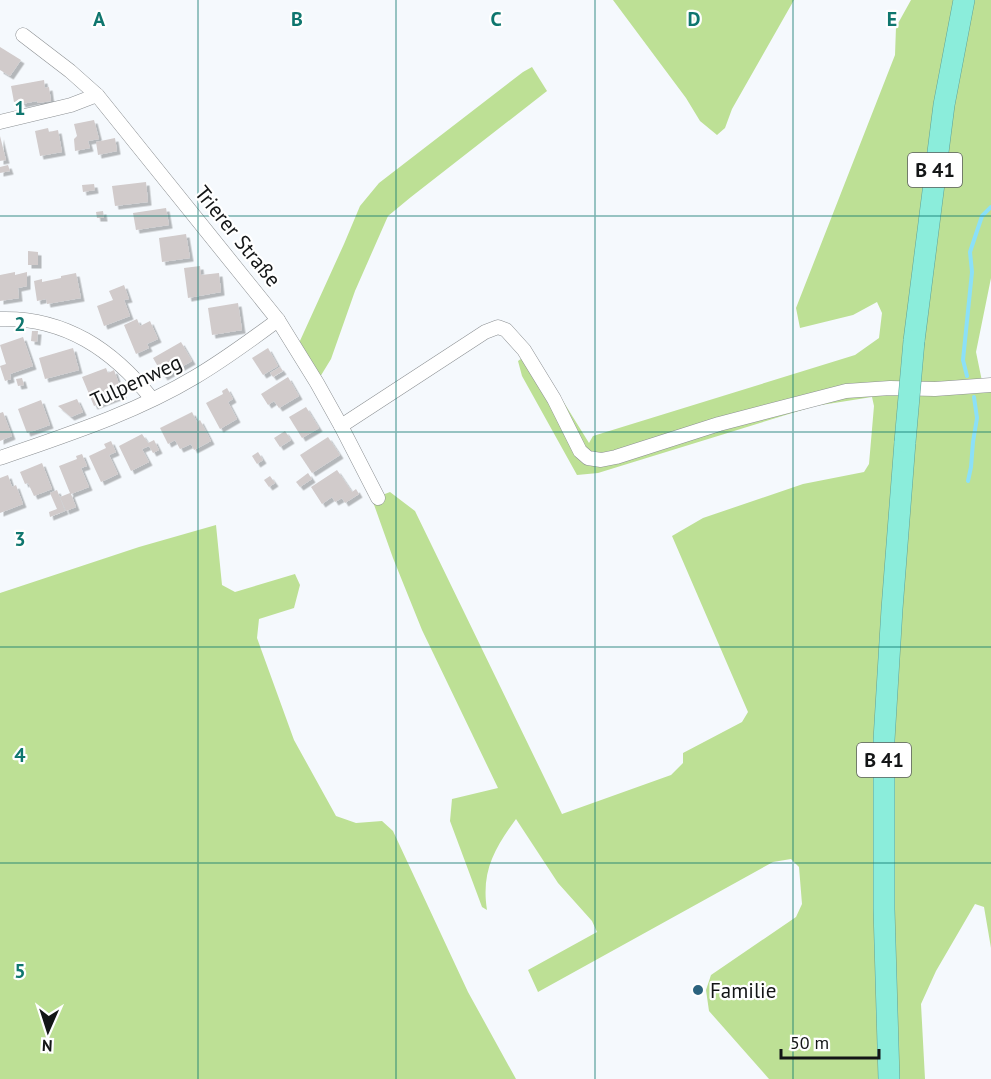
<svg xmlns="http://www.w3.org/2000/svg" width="991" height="1079" viewBox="0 0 991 1079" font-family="'PT Sans',sans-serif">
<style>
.green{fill:#bde095}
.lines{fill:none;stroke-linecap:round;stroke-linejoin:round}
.stream{stroke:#8be0f8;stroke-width:4}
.building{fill:#d1cbcb;filter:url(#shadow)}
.minor-casing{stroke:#8c9093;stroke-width:15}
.highway-casing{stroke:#61a196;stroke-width:22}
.minor{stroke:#fff;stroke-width:14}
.highway{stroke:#8beddb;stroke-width:21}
.highway-bridge-casing{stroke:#61a196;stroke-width:22;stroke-linecap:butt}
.highway-bridge{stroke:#8beddb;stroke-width:21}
.grid{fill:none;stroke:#0f766e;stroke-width:1.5;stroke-opacity:0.55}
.poi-dot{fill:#2b637e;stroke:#fff;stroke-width:2}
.labels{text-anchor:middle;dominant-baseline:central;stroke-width:4.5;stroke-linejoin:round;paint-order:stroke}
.shield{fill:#fff;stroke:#5a5b5c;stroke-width:1.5}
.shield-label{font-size:20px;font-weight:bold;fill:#131516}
.street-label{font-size:21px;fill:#131516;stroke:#fff}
.poi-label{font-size:21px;fill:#131516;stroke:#fff;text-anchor:start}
.grid-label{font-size:20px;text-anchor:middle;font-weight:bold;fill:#0f766e;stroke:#fff;stroke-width:4.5;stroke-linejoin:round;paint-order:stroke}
</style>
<defs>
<filter id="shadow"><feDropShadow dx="3.5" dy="3.5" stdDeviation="0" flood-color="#0004"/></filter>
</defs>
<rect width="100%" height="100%" fill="#f5f9fd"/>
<g class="green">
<polygon points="613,0 794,0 732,109 725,128 717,135 700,121 686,98"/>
<path d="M911,0H991V278L976,352L984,391L991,390V948L984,907L975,904L936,971L921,1004L925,1079H769L709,1011L706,990L711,975L796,917L802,904L799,867L791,859L773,862L538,992L528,970L597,932L592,921L558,883L516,819C494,849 481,872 487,910L482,907L450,821L452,799L498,788L422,630L393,558L372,499L390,492L415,511L562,814L671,775L683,763V753L742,722L748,712L672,536L703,518L803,484L864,472L869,464L874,406L872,397L815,406L598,473L577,475L522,376L518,361L532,351L589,443L593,436L855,355L879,338L882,313L877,302L853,315L800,328L796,308L895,55L896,27Z"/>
<polygon points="532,67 547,91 411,197 388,216 355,291 331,359 320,377 299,343 344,244 360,206 379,183 523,72"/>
<polygon points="216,525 222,585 235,592 295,574 300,585 294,608 259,619 257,638 294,740 336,816 356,823 382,821 393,831 468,992 516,1079 0,1079 0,593 139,547"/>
</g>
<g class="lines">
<g class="stream">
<polyline points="967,376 963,360 972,272 970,252 982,216 991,207"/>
<polyline points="968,481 971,467 973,442 977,418 974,397"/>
</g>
</g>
<g class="building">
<polygon points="0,47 21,60 10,76 0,70"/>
<polygon points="44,80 45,88 49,87 51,101 38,103 37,101 22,104 21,101 14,102 11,86"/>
<polygon points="94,120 99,139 88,141 90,148 75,151 74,139 77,136 74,124"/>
<polygon points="48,128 49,132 58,130 62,152 40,156 35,131"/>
<polygon points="0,136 6,160 0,161"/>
<polygon points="115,138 117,151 98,155 96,142"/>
<polygon points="8,165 10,171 0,173 0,167"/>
<polygon points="146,182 148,202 115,206 112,186"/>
<polygon points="94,184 95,190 83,192 82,185"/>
<polygon points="166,208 169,225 136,230 133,213"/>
<polygon points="103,211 104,218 97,218 96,212"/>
<polygon points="186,234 190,258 162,262 159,238"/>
<polygon points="28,251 38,252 38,265 28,265"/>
<polygon points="200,266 201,275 219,273 221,292 188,298 184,268"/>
<polygon points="15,272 15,275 27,272 27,286 18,288 19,298 0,301 0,275"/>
<polygon points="76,273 81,298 47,304 46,299 37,301 34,281 42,279 42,282 61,278 61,276"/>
<polygon points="124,285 129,299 124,300 130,316 104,326 97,306 113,300 109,291"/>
<polygon points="238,303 242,330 212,335 208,308"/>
<polygon points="137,319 140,326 150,321 158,339 147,344 149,348 136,354 124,325"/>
<polygon points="32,331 38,331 37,342 31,341"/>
<polygon points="23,337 33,366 10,374 11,379 5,381 0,366 6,364 0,345"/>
<polygon points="181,342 192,361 164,377 153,358"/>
<polygon points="73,348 79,370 45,379 39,358"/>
<polygon points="268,348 278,366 263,375 252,358"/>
<polygon points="280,367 283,371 273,377 270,373"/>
<polygon points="106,368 108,373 114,370 123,395 94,406 82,377"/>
<polygon points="288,377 299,396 279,408 274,401 268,405 261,394"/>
<polygon points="22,378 24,385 18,386 16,379"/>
<polygon points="227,388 233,399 228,402 237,419 220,429 206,403 223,394 222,391"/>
<polygon points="77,399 83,412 71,417 58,406"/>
<polygon points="41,400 50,425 27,433 18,409"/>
<polygon points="306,407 319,428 302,438 289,417"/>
<polygon points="3,412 12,436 0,441 0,413"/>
<polygon points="192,412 197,422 200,420 211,441 194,450 191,444 180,449 175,440 168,444 160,428"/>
<polygon points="285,431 291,440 280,447 274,438"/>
<polygon points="142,434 148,443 154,440 159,450 153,453 149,446 142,449 149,462 131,471 119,446"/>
<polygon points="328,437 340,455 312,473 300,455"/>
<polygon points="111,441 116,452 109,455 118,474 101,482 89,456 106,448 104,444"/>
<polygon points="258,452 263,460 257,464 252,456"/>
<polygon points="82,454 87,466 81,468 89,487 71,494 76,507 66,511 60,497 70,493 59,466 77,459 76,456"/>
<polygon points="42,463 52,489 34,496 28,483 25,484 20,472"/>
<polygon points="337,470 352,492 356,489 359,494 345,503 342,498 335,502 332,497 322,504 311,487"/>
<polygon points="308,473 312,479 300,487 296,482"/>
<polygon points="8,475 12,487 16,485 23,504 0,513 0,478"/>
<polygon points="270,476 275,483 269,487 264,480"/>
<polygon points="57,490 65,511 50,517 49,512 57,509 50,493"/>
</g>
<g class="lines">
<defs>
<g id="minor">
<polyline points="23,35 70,71 97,95 278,320 317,383 341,426 378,498"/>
<polyline points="0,122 71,105 97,95"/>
<path d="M0,319C65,317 113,350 152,399"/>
<polyline points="341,426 485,332 498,327 506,330 524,350 554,399 580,451 588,458 601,460 616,457 719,424 846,391 890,388 935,389 991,385"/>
<path d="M0,458C66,435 135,413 195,377C224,360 251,340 278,320"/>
</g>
<g id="highway">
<polyline points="914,341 944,105 964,0"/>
<polyline points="889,1079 884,909 884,740 892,609 905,442"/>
</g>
</defs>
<use href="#minor" class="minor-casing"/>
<use href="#highway" class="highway-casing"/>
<use href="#minor" class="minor"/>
<use href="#highway" class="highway"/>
<defs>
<polyline id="highway-bridge" points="905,442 914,341"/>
</defs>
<use href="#highway-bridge" class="highway-bridge-casing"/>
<use href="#highway-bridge" class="highway-bridge"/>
</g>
<path class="grid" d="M198,0V1079M396,0V1079M595,0V1079M793,0V1079M0,216H991M0,432H991M0,647H991M0,863H991"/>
<circle class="poi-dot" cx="698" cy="990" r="6"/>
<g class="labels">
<g class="shield">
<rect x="908" y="153" width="54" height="34" rx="4.5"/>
<rect x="857" y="743" width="54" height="34" rx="4.5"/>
</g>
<g class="shield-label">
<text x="935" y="170">B 41</text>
<text x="884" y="760">B 41</text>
</g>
<g class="street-label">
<text transform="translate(238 236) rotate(51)">Trierer Straße</text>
<text transform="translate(136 381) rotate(-25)">Tulpenweg</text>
</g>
<g class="poi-label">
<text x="710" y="990">Familie</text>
</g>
</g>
<g class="grid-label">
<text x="99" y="26">A</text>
<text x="297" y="26">B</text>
<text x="496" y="26">C</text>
<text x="694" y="26">D</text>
<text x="892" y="26">E</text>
<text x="20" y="115">1</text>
<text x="20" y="331">2</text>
<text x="20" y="546">3</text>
<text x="20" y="762">4</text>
<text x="20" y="978">5</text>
</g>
<g transform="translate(48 1031) rotate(183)" stroke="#ffffff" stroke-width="4.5" paint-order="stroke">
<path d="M0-4.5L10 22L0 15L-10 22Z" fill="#131516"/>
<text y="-9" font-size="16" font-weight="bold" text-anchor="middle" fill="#131516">N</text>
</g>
<path d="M781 1049v9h98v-9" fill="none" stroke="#131516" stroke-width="3"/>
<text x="790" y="1049" font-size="18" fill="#131516" stroke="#ffffff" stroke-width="4.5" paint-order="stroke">50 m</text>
</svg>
